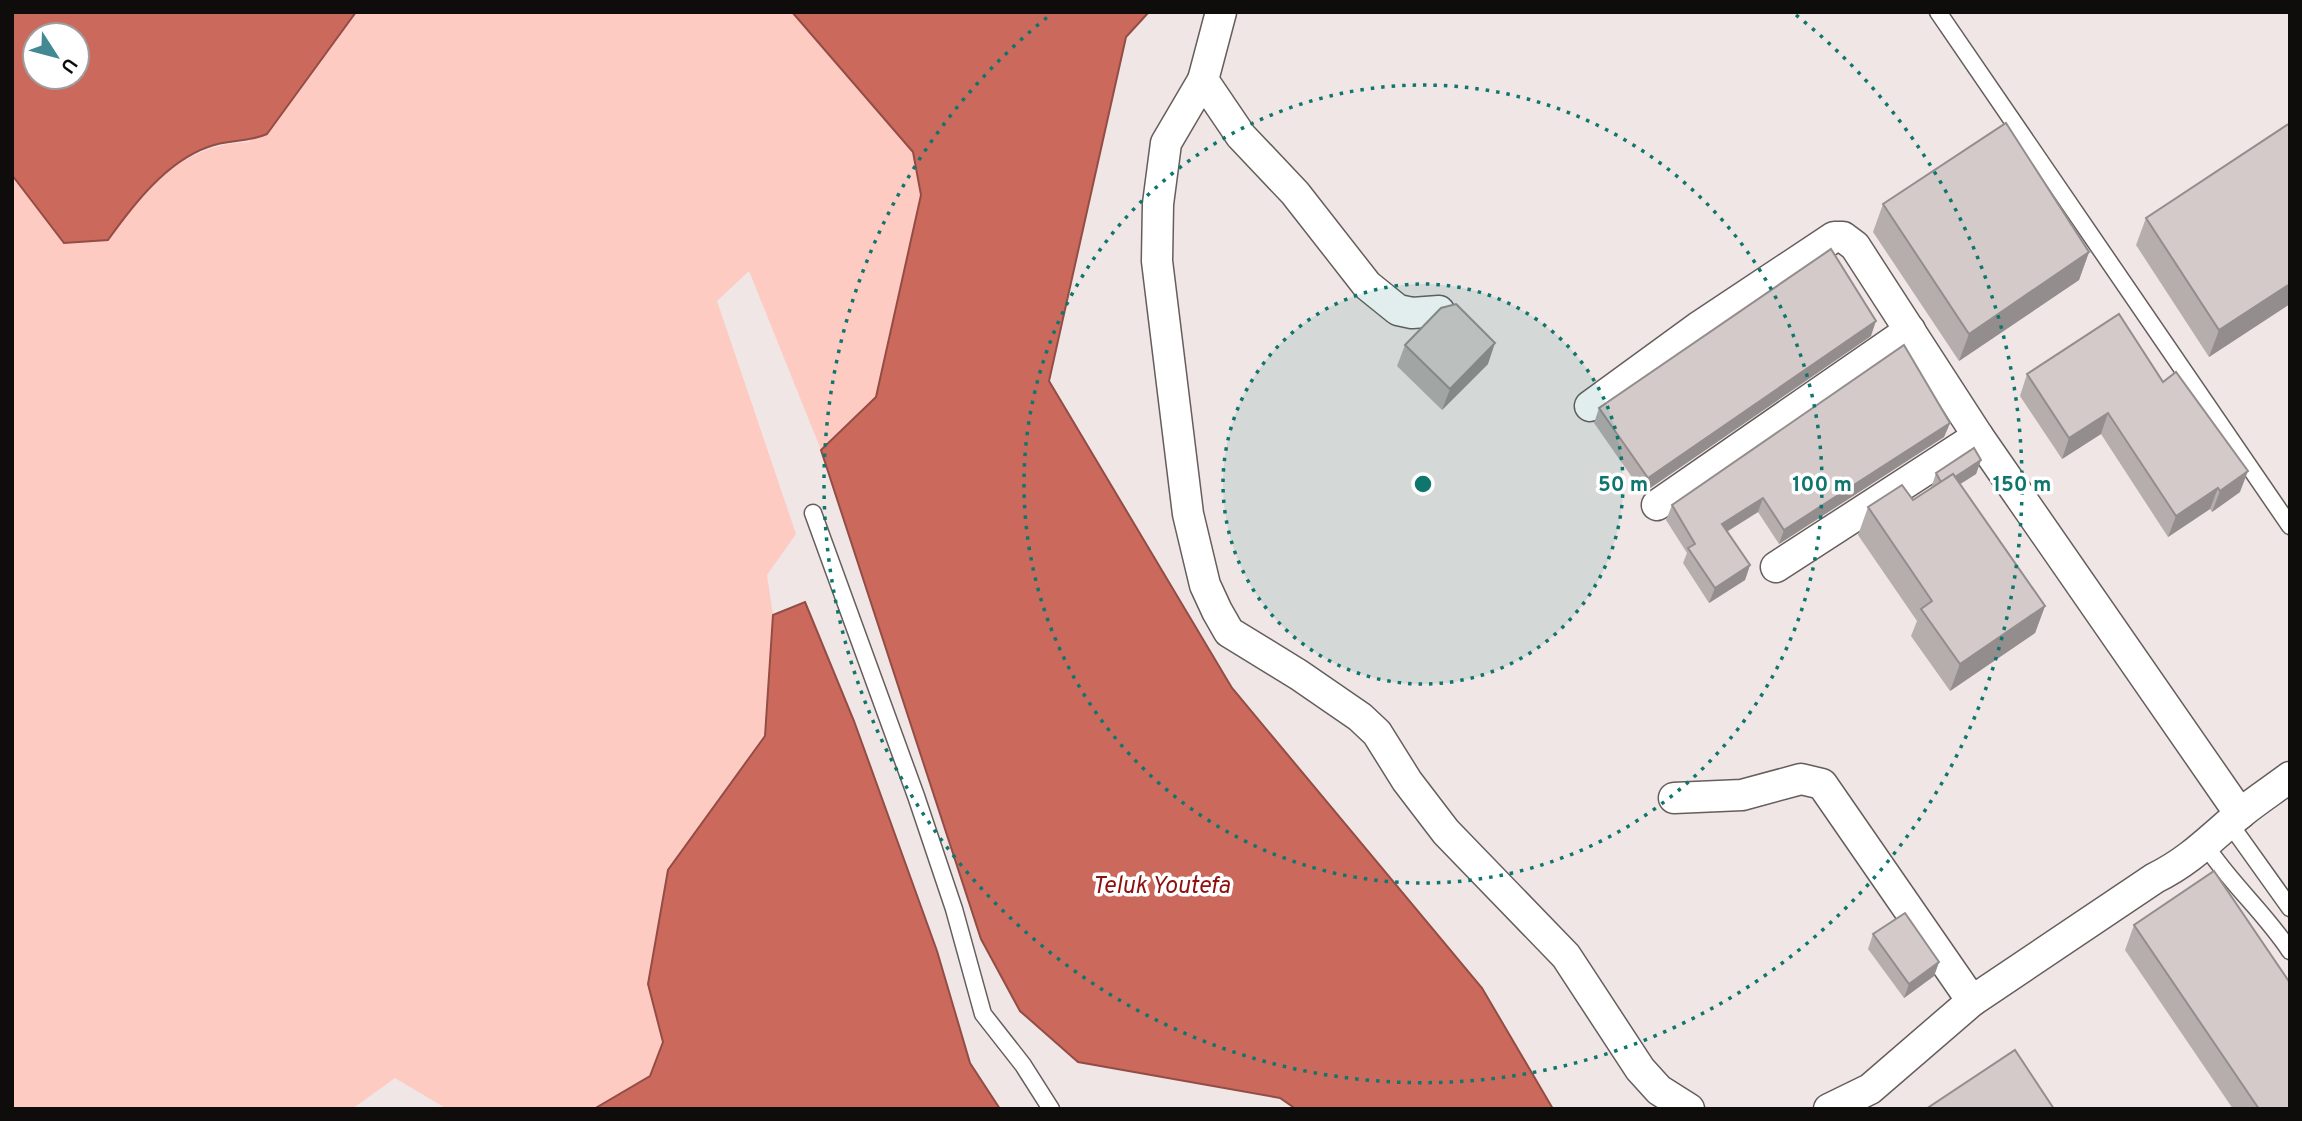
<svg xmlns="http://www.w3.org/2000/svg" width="2302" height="1121" viewBox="0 0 2302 1121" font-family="Overpass,sans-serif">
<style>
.green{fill:#fecbc3}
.water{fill:#cc695d;stroke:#934d45;stroke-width:2;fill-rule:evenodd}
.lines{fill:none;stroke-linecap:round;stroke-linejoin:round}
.lane-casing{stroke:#655e5d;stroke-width:19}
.street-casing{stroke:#655e5d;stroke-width:33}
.lane{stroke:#fff;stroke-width:16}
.street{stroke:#fff;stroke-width:30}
.wall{fill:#b5aead}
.shaded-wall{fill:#948d8d}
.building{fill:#d3cac9;stroke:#948d8d;stroke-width:2}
.ring{fill:none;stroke:#0f766e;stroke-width:3.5;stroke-dasharray:3.5 7}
.labels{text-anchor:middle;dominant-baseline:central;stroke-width:7;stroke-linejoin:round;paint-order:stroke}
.water-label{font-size:24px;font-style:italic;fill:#8d1110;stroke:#fff}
.centre{fill:#0f766e;stroke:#fff;stroke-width:3.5}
.ring-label{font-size:21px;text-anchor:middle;font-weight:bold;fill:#0f766e;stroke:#fff;stroke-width:7;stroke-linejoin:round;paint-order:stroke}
</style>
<rect width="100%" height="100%" fill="#efe6e5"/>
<path class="green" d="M356,12H792L913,152L921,195L876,397L821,450L749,271L717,301L796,534L767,575L773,615L765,736L668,870L648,984L663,1042L650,1076L594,1109H447L395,1078L352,1109H12V175L64,243L108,240C144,190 184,143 249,142Z"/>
<g class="water">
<path d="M12,12H356L267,134C247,143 228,139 208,147C166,162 133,205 108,240L64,243L12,175ZM35,35H77V77H35Z"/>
<polygon points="792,12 1149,12 1126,37 1049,381 1232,688 1482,988 1553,1109 1296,1109 1280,1098 1078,1062 1020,1011 981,939 821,450 876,397 921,195 913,152"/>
<polygon points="805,602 854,721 937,951 970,1063 1000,1109 594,1109 650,1076 663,1042 648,984 668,870 765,736 773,615"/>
</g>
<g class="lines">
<defs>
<g id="lane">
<polyline points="1938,12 2290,526"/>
<polyline points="813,513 916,796 954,909 983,1014 1023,1065 1051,1109"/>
<polyline points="2230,824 2290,908"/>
<path d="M2206,846C2231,884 2265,913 2290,951"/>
</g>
<g id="street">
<polyline points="1203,80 1221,12"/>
<polyline points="1439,311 1412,313 1398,310 1367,285 1295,193 1241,136 1203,80 1166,143 1158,204 1157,261 1188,514 1205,585 1217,611 1229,632 1299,675 1360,717 1377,733 1407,781 1446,832 1566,956 1640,1069 1659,1090 1689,1109"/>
<polyline points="1590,406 1697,328 1834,237 1843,237 1855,246 1978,436 2240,814"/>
<polyline points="1657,505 1910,330"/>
<polyline points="1776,567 1978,436"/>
<polyline points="1674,798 1742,795 1801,779 1822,784 1972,1001"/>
<path d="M1829,1109L1870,1089L1972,1001L2155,878C2190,861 2212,837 2241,813C2257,800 2274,789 2290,777"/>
</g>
</defs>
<use href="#lane" class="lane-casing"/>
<use href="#street" class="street-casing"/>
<use href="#lane" class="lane"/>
<use href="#street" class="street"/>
</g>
<g class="wall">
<polygon points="2290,123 2290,304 2209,357 2136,245 2146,218"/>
<polygon points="1883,204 2089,252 2079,280 1959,361 1873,232"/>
<polygon points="1871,336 1643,493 1594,423 1599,408"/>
<polygon points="1405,345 1488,364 1442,410 1397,366"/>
<polygon points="2027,374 2163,382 2240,492 2212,512 2210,509 2168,537 2101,434 2062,459 2020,396"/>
<polygon points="1950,423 1944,437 1779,544 1758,512 1727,531 1750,565 1745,580 1709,603 1683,563 1687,553 1666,520 1672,505"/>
<polygon points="1981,460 1976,474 1960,484 2045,606 2035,633 1950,691 1911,636 1917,621 1858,535 1868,507 1913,500 1931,488 1936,473"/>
<polygon points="2134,925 2290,1109 2233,1109 2125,950"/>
<polygon points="1873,934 1939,962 1934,976 1904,998 1868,949"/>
</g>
<g class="shaded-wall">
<polygon points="2089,252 2079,280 1959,361 1969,334"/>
<polygon points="2290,284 2290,304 2209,357 2219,330"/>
<polygon points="1876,321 1871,336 1643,493 1648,478"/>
<polygon points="1495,343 1488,364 1442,410 1450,389"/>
<polygon points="2108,413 2101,434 2062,459 2069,438"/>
<polygon points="1950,423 1944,437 1779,544 1784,530"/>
<polygon points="1981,460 1976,474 1937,499 1943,485"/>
<polygon points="2248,471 2240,492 2212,512 2220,491"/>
<polygon points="2218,488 2210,509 2168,537 2176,516"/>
<polygon points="1763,498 1758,512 1717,538 1722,524"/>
<polygon points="1750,565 1745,580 1709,603 1715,588"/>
<polygon points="2045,606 2035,633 1950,691 1960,664"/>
<polygon points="1939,962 1934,976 1904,998 1909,984"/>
</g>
<g class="building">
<polygon points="2006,123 2089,252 1969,334 1883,204"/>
<polygon points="2290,123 2290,284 2219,330 2146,218"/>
<polygon points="1831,249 1876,321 1648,478 1599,408"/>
<polygon points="1456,304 1495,343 1450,389 1405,345 1441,308"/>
<polygon points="2119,314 2163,382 2176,372 2248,471 2220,491 2218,488 2176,516 2108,413 2069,438 2027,374"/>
<polygon points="1904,345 1950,423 1784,530 1763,498 1722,524 1750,565 1715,588 1688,548 1695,544 1672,505"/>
<polygon points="1974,448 1981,460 1955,477 1953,474 1941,482 1936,473"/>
<polygon points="1953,474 2045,606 1960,664 1921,609 1932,601 1868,507 1902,485 1913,500"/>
<polygon points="2214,871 2290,983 2290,1109 2259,1109 2134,925"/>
<polygon points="1905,913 1939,962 1909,984 1873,934"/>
<polygon points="2015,1050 2054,1109 1926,1109"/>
</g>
<circle cx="1423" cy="484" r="200" fill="#0f766e" fill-opacity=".12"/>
<g class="ring">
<circle cx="1423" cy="484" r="200"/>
<circle cx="1423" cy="484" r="399"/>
<path d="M1796 15A599 599 0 1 1 1050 15"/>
</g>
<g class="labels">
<g class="water-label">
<text x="1161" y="887">Teluk Youtefa</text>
</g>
</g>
<circle cx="1423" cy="484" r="10" class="centre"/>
<g class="ring-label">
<text x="1623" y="491">50 m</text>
<text x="1822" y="491">100 m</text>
<text x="2022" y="491">150 m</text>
</g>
<rect width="2302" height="1121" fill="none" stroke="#0f0c0c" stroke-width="28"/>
<g transform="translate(56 56) rotate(126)"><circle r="33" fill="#ffffff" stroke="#9f9e9e" stroke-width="2"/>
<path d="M0-5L12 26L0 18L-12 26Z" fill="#438993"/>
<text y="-10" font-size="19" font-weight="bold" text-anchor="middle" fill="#0f0c0c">U</text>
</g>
</svg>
